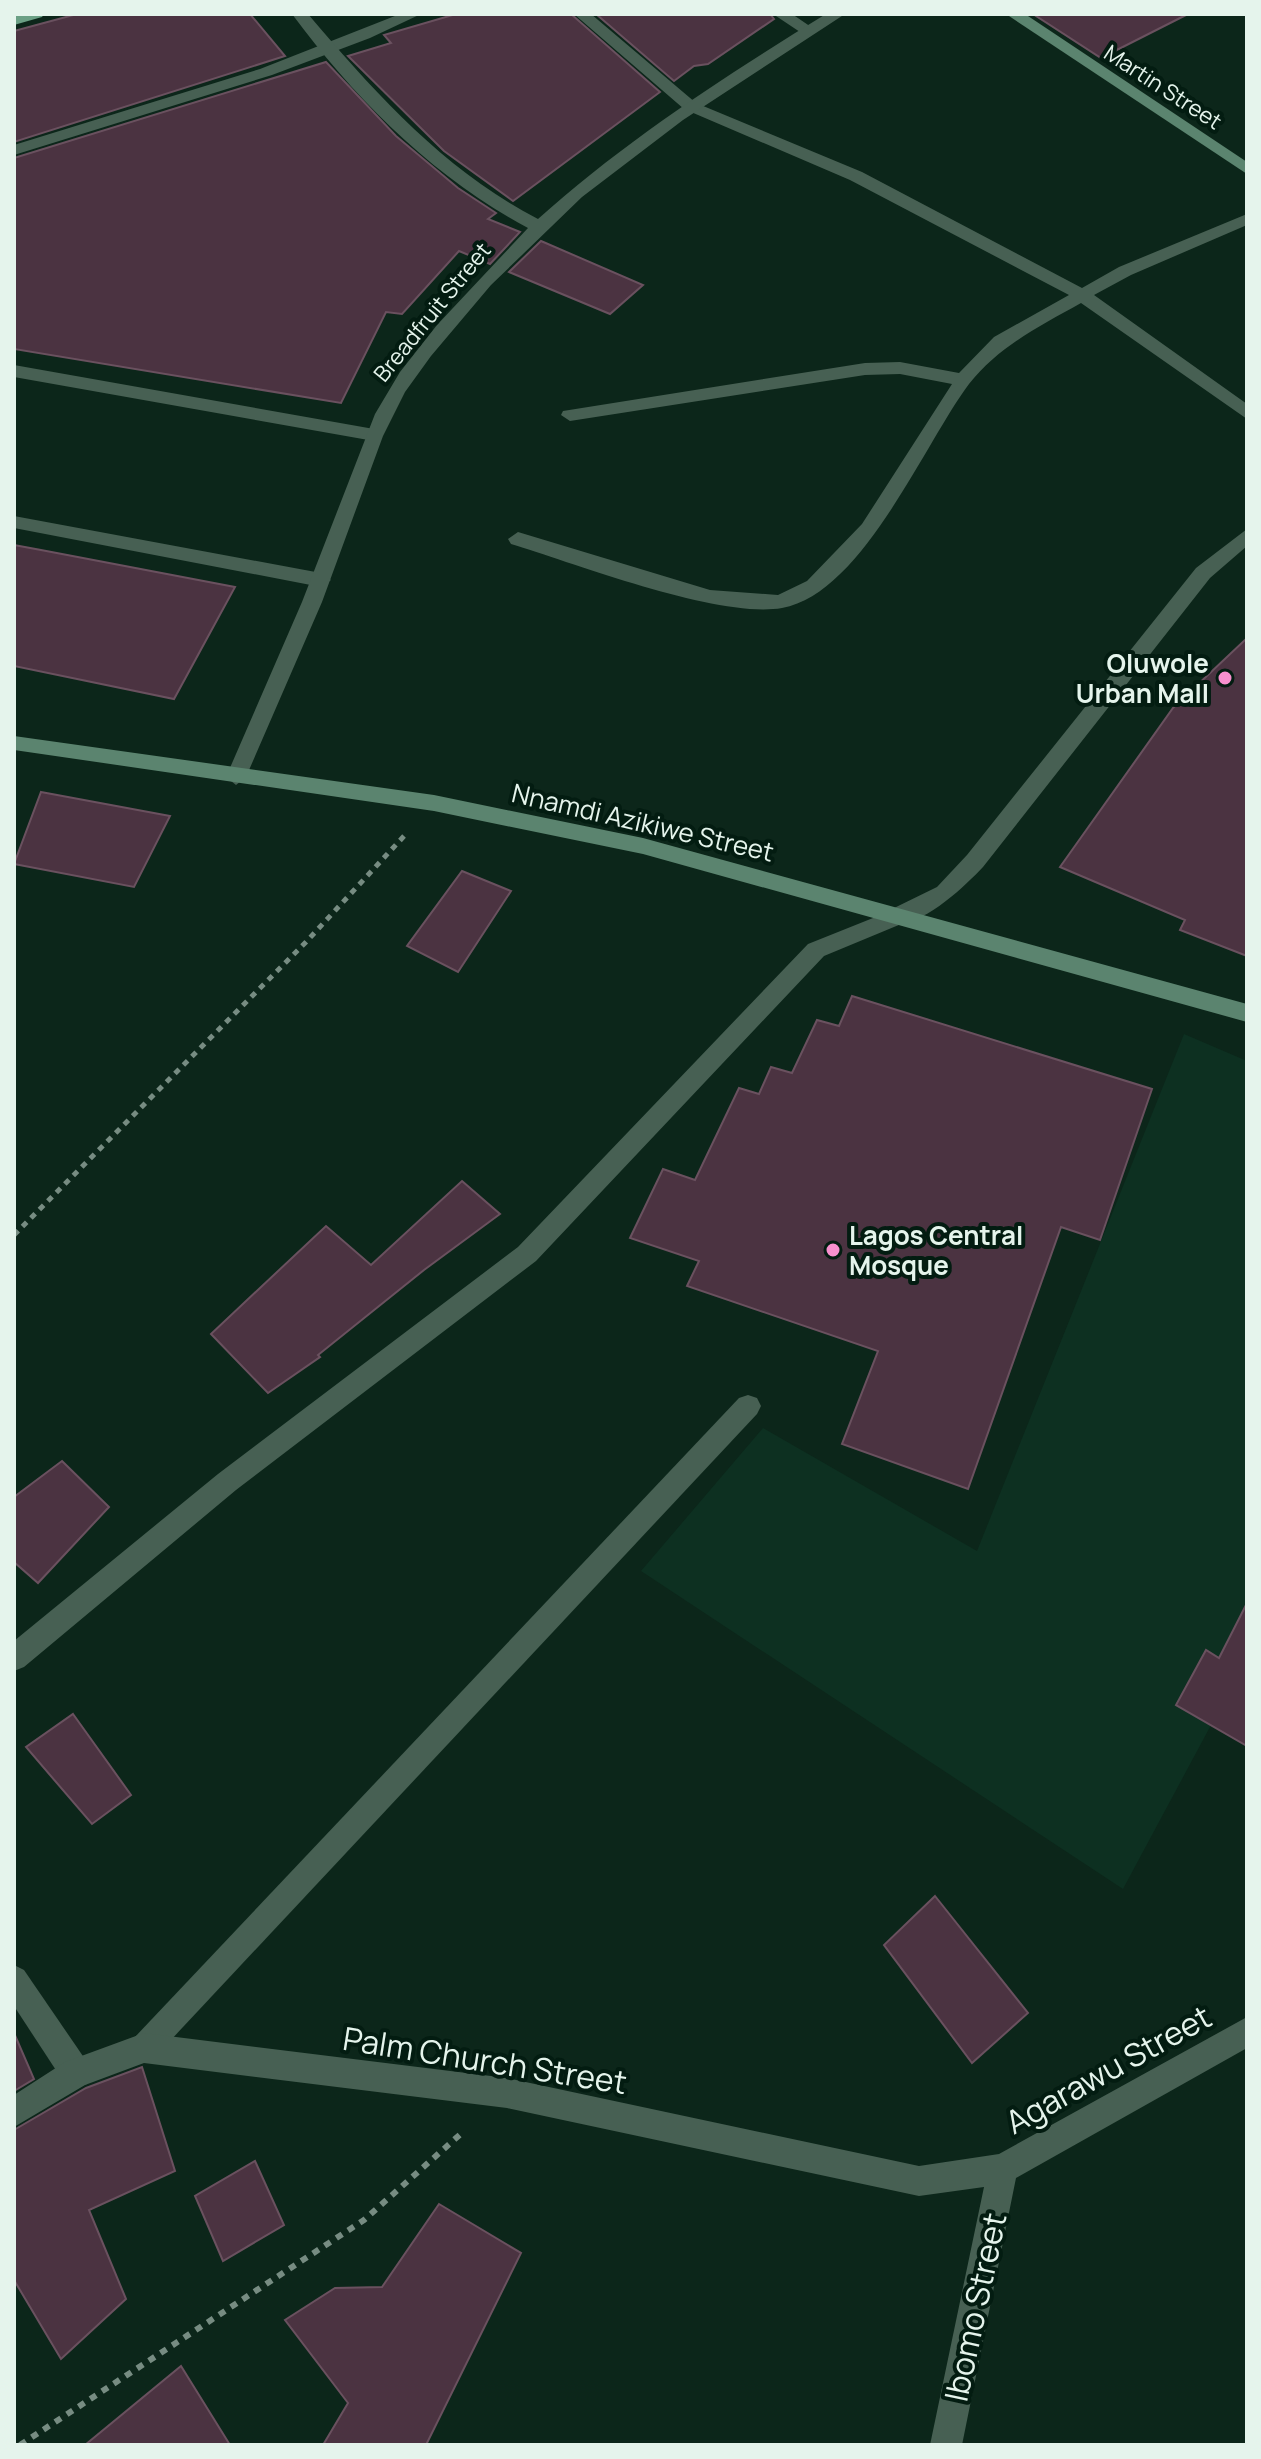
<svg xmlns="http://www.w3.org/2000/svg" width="1261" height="2459" viewBox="0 0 1261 2459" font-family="Manrope,sans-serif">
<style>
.built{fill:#0d3021}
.building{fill:#4b3341;stroke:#6a515f;stroke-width:2}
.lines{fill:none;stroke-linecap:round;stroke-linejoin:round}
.path-far1{stroke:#778c82;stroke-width:5;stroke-dasharray:6 6;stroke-linecap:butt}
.path{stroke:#778c82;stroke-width:6;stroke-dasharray:7 7;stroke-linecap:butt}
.lane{fill:#476053;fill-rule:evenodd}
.street{fill:#476053;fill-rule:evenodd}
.secondary{fill:#5b846f;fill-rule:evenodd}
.primary{fill:#6ba085;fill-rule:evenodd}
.poi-dot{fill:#f790ce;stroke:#031c11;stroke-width:3}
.labels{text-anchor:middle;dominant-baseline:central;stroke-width:8;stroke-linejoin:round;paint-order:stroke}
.far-street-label{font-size:22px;fill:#e5f4ec;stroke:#031c11}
.poi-label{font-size:26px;font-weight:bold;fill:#e5f4ec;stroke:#031c11;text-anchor:end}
.street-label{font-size:26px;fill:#e5f4ec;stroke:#031c11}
.near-street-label{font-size:32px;fill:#e5f4ec;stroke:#031c11}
</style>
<rect width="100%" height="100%" fill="#0c261a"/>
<polygon class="built" points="1184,1034 1247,1061 1247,1658 1123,1889 641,1571 763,1428 977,1551"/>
<g class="building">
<polygon points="77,14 250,14 285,56 14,142 14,31"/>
<polygon points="456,14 571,14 660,92 513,201 444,151 348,56 391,43 384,35"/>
<polygon points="596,14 770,14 774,19 708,64 694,66 674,81"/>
<polygon points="1033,14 1188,14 1101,58"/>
<polygon points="326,62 396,136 458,188 496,213 488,219 520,232 490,264 459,251 402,314 386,312 341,403 14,349 14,158"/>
<polygon points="541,241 643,285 610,314 509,272"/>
<polygon points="14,545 41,550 235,587 174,699 14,666"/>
<polygon points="1247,638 1247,956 1180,930 1185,920 1060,867 1173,708"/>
<polygon points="41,792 170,816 134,887 14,864"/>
<polygon points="462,871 511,891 458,972 407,946"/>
<polygon points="852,996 1152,1089 1100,1240 1061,1227 968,1489 842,1444 878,1351 687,1286 699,1261 630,1238 663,1169 695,1180 739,1088 759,1094 771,1067 792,1073 817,1020 839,1026"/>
<polygon points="462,1181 500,1214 424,1270 318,1355 320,1357 268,1393 211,1334 326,1226 371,1265"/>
<polygon points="62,1461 109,1507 38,1583 14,1562 14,1497"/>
<polygon points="1247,1603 1247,1746 1176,1705 1206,1650 1219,1658"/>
<polygon points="73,1714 131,1795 92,1824 26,1747"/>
<polygon points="935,1896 1028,2013 972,2063 884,1945"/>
<polygon points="14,2033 34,2079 14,2091"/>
<polygon points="142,2067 175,2171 89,2210 126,2299 61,2359 14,2280 14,2130 86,2088"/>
<polygon points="255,2161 284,2225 223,2261 195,2196"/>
<polygon points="439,2204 521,2253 426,2445 323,2445 348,2403 285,2320 335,2288 382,2287"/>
<polygon points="181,2366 230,2445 85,2445"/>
</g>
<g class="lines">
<polyline class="path-far1" points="14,1235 306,942 405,835"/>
<polyline class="path" points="20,2445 364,2220 464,2131"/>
<g class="lane">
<polygon points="400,14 421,14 370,38 272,75 14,155 14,145 260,69"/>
<path d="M574,14H591L696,103L862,172L1082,288L1119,267L1247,214V225L1131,275L1094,295L1247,404V419L1081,303C1040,326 999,346 969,384C924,444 862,594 782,608C719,619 577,564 511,544L508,539L518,532L710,590L778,595L807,581L862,524L952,384L900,374L865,375L570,421L561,415L563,411L865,363L900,362L959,373L994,337L1069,295L850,180L684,109Z"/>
<polygon points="773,14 792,14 817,31 803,34"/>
<polygon points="14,365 374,429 383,435 374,441 14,377"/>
<polygon points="14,516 321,573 331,580 321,587 14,528"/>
<polygon points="898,908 906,910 909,916 906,922 824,956 536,1261 236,1490 24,1667 14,1671 14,1641 218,1474 518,1247 808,944"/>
<polygon points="748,1395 757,1398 761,1406 757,1414 154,2058 144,2063 134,2058 129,2048 134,2038 739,1398"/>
<polygon points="14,1965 24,1970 87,2062 91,2073 87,2084 76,2088 65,2084 14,2006"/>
</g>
<g class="street">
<path d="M292,14H308C376,94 444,170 538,219C626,140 725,76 826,14H845L683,120L582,197L491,285L431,356L405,392L383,436L322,602L246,777L236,785L226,777L302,602L375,414L400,372L437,325L528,228C434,178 355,99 292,14Z"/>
<path d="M1247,529V546L1210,578L983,867C965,886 919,931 890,922L887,916L890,910L937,887L967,855L1196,568Z"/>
<polygon points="1247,2017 1247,2048 1016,2178 962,2445 930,2445 984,2187 919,2196 507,2108 144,2063 85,2085 14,2127 14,2095 65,2062 144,2033 507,2078 919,2166 999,2154"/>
</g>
<g class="secondary">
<polygon points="1006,14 1025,14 1247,162 1247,174"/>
<polygon points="14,736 434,795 643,838 1247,1004 1247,1022 643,854 434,811 14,750"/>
</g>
<polygon class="primary" points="44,14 42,17 14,25 14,15"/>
</g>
<g class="poi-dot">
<circle cx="1225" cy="678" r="8"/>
<circle cx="833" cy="1250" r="8"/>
</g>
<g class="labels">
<g class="far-street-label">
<text transform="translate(1163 87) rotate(33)">Martin Street</text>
<text transform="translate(432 312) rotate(-51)">Breadfruit Street</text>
</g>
<g class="poi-label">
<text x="1209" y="663">Oluwole<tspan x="1209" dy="30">Urban Mall</tspan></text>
<text x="849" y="1235" text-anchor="start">Lagos Central<tspan x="849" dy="30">Mosque</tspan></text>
</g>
<g class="street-label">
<text transform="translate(643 822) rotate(13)">Nnamdi Azikiwe Street</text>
</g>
<g class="near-street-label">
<text transform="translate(485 2060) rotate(9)">Palm Church Street</text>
<text transform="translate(1108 2069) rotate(-29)">Agarawu Street</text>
<text transform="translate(975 2307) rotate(-78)">Ibomo Street</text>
</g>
</g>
<rect width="1261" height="2459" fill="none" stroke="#e5f4ec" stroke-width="32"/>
</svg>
